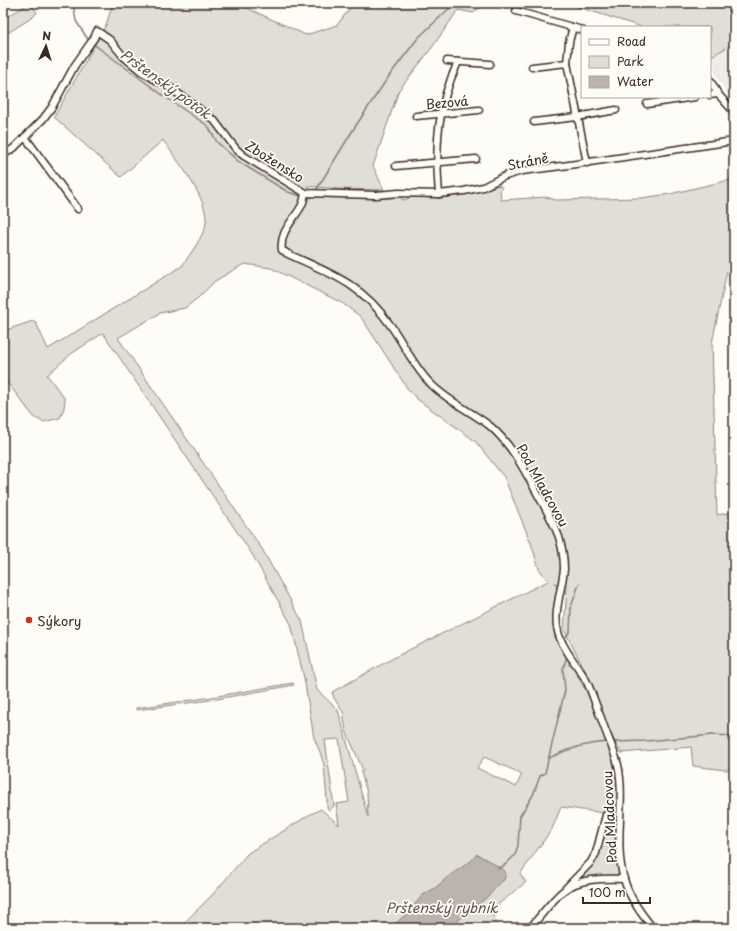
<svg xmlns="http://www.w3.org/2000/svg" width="737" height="931" viewBox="0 0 737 931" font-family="'Playpen Sans',sans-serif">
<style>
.built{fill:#efece7}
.green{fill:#e1ded7;stroke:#8e847a;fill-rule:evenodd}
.water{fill:#bbb4ad;stroke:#887d74}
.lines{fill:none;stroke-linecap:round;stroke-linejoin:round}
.stream{stroke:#887d74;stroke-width:1.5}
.minor-casing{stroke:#3b2a1e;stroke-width:9}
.minor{stroke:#fdfcf7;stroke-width:6}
.poi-dot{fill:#c8321e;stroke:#fdfcf7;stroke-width:1.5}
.labels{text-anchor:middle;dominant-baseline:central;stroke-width:3.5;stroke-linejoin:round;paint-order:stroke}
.street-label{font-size:13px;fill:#3b2a1e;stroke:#fdfcf7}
.poi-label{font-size:13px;fill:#3b2a1e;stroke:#fdfcf7;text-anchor:start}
.water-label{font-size:14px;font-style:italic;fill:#615349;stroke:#fdfcf7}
</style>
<rect width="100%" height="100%" fill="#fdfcf7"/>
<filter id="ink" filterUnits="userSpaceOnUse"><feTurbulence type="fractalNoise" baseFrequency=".025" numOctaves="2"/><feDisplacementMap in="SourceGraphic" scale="8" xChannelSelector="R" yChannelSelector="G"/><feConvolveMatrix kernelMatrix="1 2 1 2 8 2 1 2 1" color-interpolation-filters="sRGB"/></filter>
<g filter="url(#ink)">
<polygon class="built" points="729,46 734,46 734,102 716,76 712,57"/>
<g class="green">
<polygon points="30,3 32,3 30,4 37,12 33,17 3,36 3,19"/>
<path d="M113,3H236L306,35L337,25L354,3H486L473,13L458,10L431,49L399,90L373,166L384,190L338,189L307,186L315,196L389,198L402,196V200L408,199V197L443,198L476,192L500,185L502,188L500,189L501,200L546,197L556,200L641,198L670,194L734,179V263L727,271L712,343L717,515L734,512V771L693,766L691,747L621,753L608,729L606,723L587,674L564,630L567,587L554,583L557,585L553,620L555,638L569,662V666L570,661L584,688H587L609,746L618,782L617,851L620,876L594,877L573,884L592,866L601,844L604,813L561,807L552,829L520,874L526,882L490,911L500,928H182L187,920L214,893L248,853L309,815L321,809L339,825L336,804L349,802L339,739L325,740L334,806L329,811L327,808V801L324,765L320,752L314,738L304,678L291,624L252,554L103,333L71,354L47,375L65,399L64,408L60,418L43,422L34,417L3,377V331L33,321L36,323L48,349L182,266C189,256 205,234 206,223C208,197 177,161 163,140L121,177L54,117L106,25ZM244,264L271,268L342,303L361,317L407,388L417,399L475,441L504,477L531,543L539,569L548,581L399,655L332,692L334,698L343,712L346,731L363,770H364L361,772L367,793L368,817L338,710L317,690L302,621L262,549L118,338L160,313L185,308L199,297L215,281ZM484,757L522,774L516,787L477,768Z"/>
<polygon points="565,3 734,3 734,40 729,46 710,57 710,27 642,27"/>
<polygon points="293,683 294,685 217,699 136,710 136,708 212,697"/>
</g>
<path class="water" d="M477,854L504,870L506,873L504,880C498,884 496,888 491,893C479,906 463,914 451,928H393L394,925L405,915L423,895L435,888L449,876L471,861Z"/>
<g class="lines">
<g class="stream">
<polyline points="73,3 76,21 89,41"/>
<polyline points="92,43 168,99 208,126 217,142 239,162 288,192 301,196"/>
<polyline points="315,192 353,130 389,76 418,38 455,3"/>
<polyline points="307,201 312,195"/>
<polyline points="567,646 565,638 570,631 571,607 579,584"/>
<polyline points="612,742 646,741 713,735 734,736"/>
<path d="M549,758C567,749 588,743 608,742"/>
<polyline points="498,869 506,864 515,855 518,845 520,816 533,795 540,776 545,773 565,690 563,669 567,656"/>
</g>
<defs>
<g id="minor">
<polyline points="516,11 582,30"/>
<polyline points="447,61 490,64"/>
<polyline points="567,63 569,42 573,27"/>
<polyline points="532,67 567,63 587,163"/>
<polyline points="710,80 718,94 734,112"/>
<polyline points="710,95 718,94"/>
<polyline points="647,104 695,97"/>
<polyline points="416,116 479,110"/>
<polyline points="534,122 577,117 616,110"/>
<polyline points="25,137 78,209"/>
<polyline points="3,155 14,148 43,119 52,107 75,65 94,38 97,31 110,40 123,56 142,72 169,87 214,120 236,149 244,156 305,193 376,195 399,193 439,194 464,191 483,187 505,176 522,171 569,165 734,141"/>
<polyline points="396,166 476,159"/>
<path d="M305,193C304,197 304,201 302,205C294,220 279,232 282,250L288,254C332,274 362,284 391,326C404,344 414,367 430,383C447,401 471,411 490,426C511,444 524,469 537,493C545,507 553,521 559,537C562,547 564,558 564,569C562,591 551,616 560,638C566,653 578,666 586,680C592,692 596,706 601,718C606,734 614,749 618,765C626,802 613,842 624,879C629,897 641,914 653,928"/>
<path d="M439,194C435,145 437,107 458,62"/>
<polyline points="566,888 591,862 596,853 606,815"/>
<path d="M530,928C541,916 551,901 563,891C579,878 604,878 624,879"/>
</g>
</defs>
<use href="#minor" class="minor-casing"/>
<use href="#minor" class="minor"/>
</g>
</g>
<circle class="poi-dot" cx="29" cy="620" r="4"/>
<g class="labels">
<g class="street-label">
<text transform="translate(447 102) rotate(-5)">Bezová</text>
<text transform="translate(275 161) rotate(32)">Zbožensko</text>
<text transform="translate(528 161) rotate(-11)">Stráně</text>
<text transform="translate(543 485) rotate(61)">Pod Mladcovou</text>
<text transform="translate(609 817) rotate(-93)">Pod Mladcovou</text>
</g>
<g class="poi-label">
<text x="37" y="620">Sýkory</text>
</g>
<g class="water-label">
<text transform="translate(166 84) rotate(36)">Prštenský potok</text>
<text x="442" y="907">Prštenský rybník</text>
</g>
</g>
<rect width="737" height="931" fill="none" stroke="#fdfcf7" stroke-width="16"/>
<rect x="8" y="8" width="721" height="915" fill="none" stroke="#3b2a1e" stroke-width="1.5" filter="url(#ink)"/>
<rect x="581" y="26" width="130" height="72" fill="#fdfcf7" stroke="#afa8a0"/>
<rect x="589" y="39" width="20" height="6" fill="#fdfcf7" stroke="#afa8a0"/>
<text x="617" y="46" font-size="12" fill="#3b2a1e">Road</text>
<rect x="589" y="56" width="20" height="12" fill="#e1ded7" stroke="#afa8a0"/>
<text x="617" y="66" font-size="12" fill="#3b2a1e">Park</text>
<rect x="589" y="76" width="20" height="12" fill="#bbb4ad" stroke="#afa8a0"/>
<text x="617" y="86" font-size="12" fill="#3b2a1e">Water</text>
<g transform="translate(46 46) rotate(4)" stroke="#fdfcf7" stroke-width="3" paint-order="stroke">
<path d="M0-3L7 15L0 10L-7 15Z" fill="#3b2a1e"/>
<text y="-6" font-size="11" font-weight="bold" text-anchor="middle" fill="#3b2a1e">N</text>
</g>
<path d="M583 897v6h67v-6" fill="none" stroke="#3b2a1e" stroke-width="2"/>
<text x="589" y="897" font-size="12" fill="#3b2a1e" stroke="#fdfcf7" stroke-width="3" paint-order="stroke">100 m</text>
</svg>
